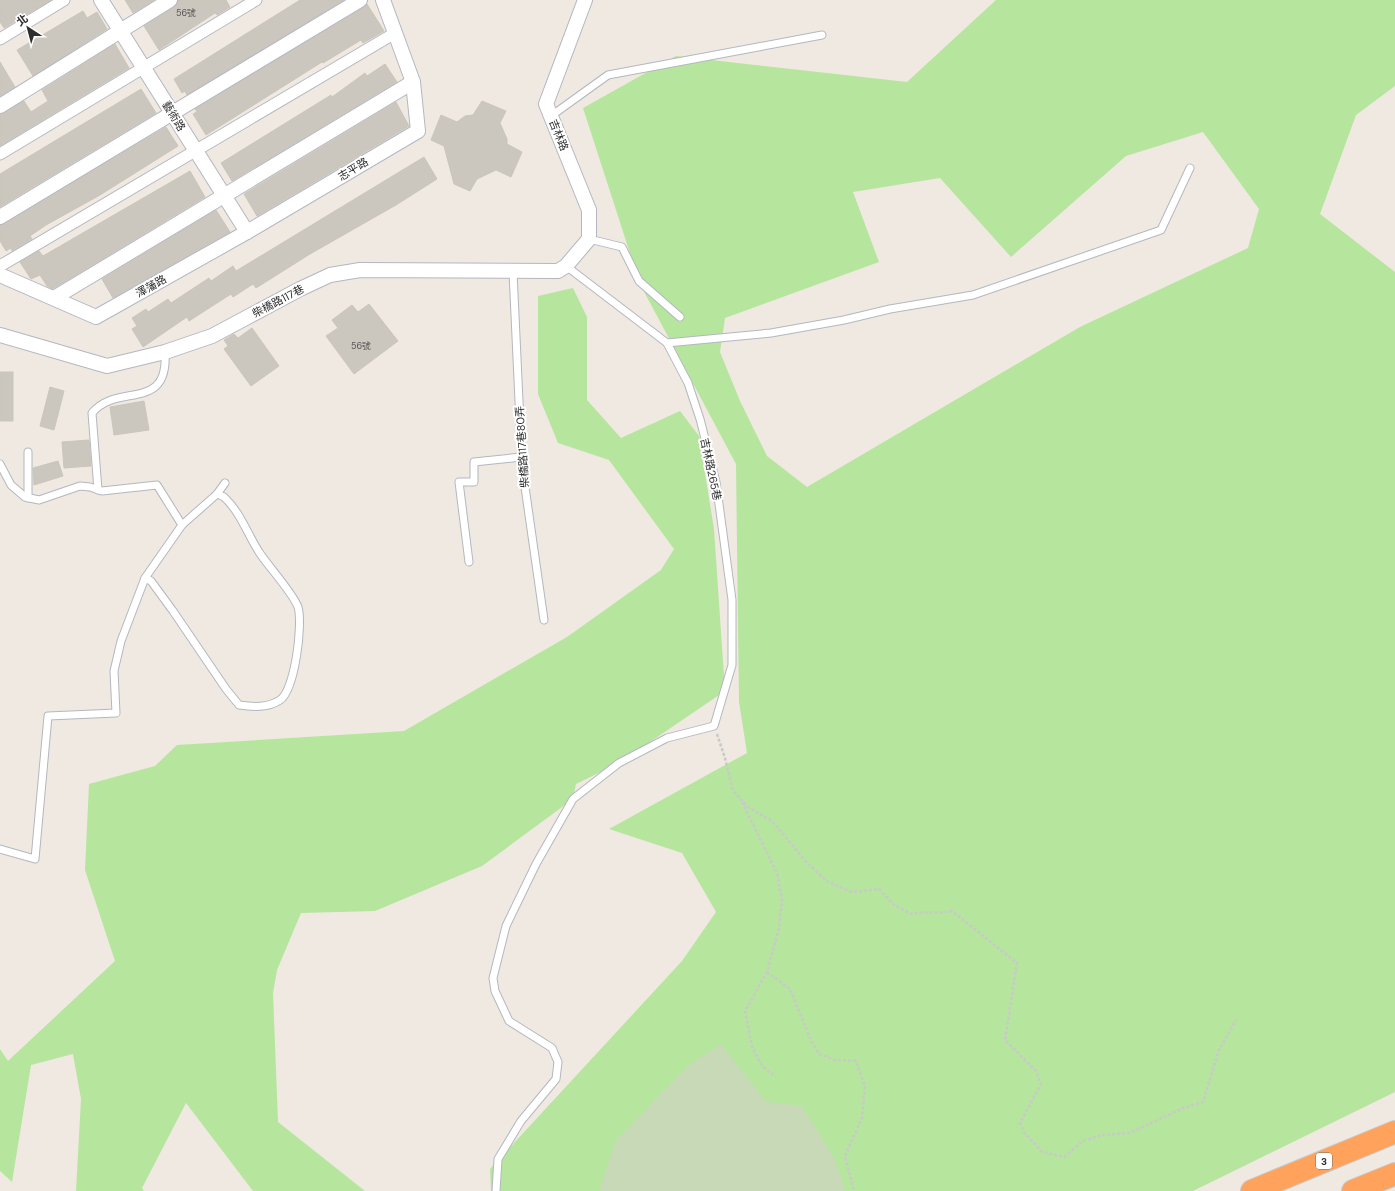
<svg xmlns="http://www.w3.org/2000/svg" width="1395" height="1191" viewBox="0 0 1395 1191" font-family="'DM Sans','Noto Sans TC',sans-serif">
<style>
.green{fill:#b6e59e;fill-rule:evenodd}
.cemetery{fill:#c8d9b8}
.building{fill:#cbc7bf;stroke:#cbc5ba}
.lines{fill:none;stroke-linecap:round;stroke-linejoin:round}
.service-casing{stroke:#b4b7c1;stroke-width:9}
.pedestrian-casing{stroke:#b4b7c1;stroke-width:13}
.minor-casing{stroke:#b4b7c1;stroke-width:16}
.motorway-casing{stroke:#c9c9c9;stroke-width:24}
.path{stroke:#c9c9c9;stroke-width:2.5;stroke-dasharray:3 2;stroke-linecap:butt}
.service{stroke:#fff;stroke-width:7}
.pedestrian{stroke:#fff;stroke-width:11}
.minor{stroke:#fff;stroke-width:14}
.motorway{stroke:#ffa35c;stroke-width:22}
.labels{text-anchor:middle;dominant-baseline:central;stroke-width:4;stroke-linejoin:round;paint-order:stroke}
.number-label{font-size:9px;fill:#555452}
.shield{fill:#fff;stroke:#6d6d6d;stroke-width:1}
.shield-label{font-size:10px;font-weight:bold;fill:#2e2e2e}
.street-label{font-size:11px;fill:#2e2e2e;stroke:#fff}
</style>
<rect width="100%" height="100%" fill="#efe9e1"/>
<g class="green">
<path d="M996,0H1395V86L1356,115L1320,214L1395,272V1092L1193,1191H491L490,1169L682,961L716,912L682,853L609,829L747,753L739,702L736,464L640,284L583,108L676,56L907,82ZM1203,132L1259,209L1248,248L1080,327L807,487L767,456L740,401L720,352L725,318L879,262L853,192L940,178L1011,257L1126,156Z"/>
<polygon points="573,288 587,317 587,400 621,438 680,411 699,436 714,529 725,691 619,763 576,784 573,799 482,866 375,911 301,913 277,970 273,993 278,1122 365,1191 253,1191 186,1103 142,1188 144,1191 76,1191 81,1099 73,1054 31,1065 12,1182 0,1171 0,1049 8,1061 115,961 85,870 89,784 155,766 177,745 404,731 567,637 661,570 674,549 609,460 558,443 538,394 538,296"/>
</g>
<polygon class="cemetery" points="721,1044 766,1102 802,1106 834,1158 846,1191 599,1191 616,1140 688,1066"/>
<g class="building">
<polygon points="0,0 51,0 4,28 0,22"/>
<polygon points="125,0 154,0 133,13"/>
<polygon points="178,0 226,0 230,7 217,15 215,13 159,50 144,26 174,7"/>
<polygon points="300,0 344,0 187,95 185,91 182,93 174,79"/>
<polygon points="367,4 384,31 363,43 361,40 323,63 322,62 206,135 193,114 197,112 195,109"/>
<polygon points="83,11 87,18 97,12 107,29 33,76 17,50"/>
<polygon points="115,44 129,68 0,146 0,114 24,101 31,112 48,101 42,90"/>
<polygon points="0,62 15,87 0,96"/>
<polygon points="385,64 397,82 232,181 221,163 331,95 332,97 365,73 367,76"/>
<polygon points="141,89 156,113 0,207 0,174"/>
<polygon points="482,101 506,111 500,123 507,139 507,144 522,152 511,177 496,170 477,179 470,191 454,184 444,146 431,140 441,115 457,122 465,116 473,115"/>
<polygon points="396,102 409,126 257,216 244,194"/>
<polygon points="166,127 178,146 100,195 46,225 30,236 32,239 12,251 11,248 6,251 0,241 0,225"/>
<polygon points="424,157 437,179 396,205 310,254 256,288 253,284 233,297 231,294 189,321 187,317 143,347 132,329 137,326 132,318 146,309 148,312 168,299 171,303 209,278 211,281 233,266 236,271"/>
<polygon points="190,171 205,197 61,284 52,289 47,286 40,275 31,279 20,262 39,251 43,256"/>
<polygon points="216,210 230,232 113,298 102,279"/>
<polygon points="369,304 398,341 354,374 326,336 338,328 332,320 352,305 358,312"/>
<polygon points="252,328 279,366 251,386 224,349 228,346 224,340 234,334 238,338"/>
<rect x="0" y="372" width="13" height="49"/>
<polygon points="50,387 64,391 54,430 40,426"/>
<polygon points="144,401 149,430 114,435 110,407"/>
<polygon points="89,440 91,466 64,468 62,442"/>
<polygon points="58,461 63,476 34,485 33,468"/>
</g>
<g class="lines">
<defs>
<g id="service">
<polyline points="551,116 608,75 822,35"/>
<polyline points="589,239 622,247 639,281 680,317"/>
<polyline points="513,272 522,466 544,620"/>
<polyline points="667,343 771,333 844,320 890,309 973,295 1161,230 1190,168"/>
<polyline points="28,452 28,498"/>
<polyline points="0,464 11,485 25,497 39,500 80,486 90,487 102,491 157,485 182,525"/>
<path d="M98,490L92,413C117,382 169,413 165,352"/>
<polyline points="469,562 459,482 474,482 474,462 521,457"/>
<path d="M145,578L151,581L173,611L226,689L239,705C253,707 268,708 280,700C295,690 303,624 298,607C293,593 268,566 259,552C248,535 240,512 225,498C223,496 220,495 217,494"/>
<polyline points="0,849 35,859 48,716 116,713 114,671 121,641 145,578 182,525 217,494 225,483"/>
<polyline points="496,1191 498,1159 521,1121 556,1079 558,1062 552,1048 509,1021 495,991 493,978 506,926 536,864 573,799 619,763 667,738 714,726 732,665 732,600 716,482 700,419 688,383 667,343 566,266"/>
</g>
<g id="pedestrian">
<polyline points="0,39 64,0"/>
<polyline points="0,154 256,0"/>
<polyline points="0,266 395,33"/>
</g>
<g id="minor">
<polyline points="101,0 247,232"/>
<polyline points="0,106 170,0"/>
<polyline points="0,217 360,0"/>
<polyline points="0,275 96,317 247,232 418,131 413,82 383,0"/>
<polyline points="54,298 413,82"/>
<polyline points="0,335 107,366 165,352 212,336 300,289 330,275 360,270 558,271 566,266 589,239 589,210 546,104 585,0"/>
</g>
<g id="motorway">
<polyline points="1252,1191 1395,1132"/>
<polyline points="1353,1191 1395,1174"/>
</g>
</defs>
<use href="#service" class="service-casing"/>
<use href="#pedestrian" class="pedestrian-casing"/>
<use href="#minor" class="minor-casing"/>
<use href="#motorway" class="motorway-casing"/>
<g class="path">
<path d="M717,734L725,758L733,791L749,808L772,821L808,864L828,882L852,892L879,889L893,904L911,914C925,911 938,914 952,911L1017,963L1005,1040L1036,1071L1041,1084L1020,1123L1024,1132L1042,1152L1064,1157L1083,1141L1102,1135L1130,1133L1183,1108L1203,1102L1219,1050L1236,1020"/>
<polyline points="742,802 777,873 782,900 779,928 767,972 745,1011 752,1047 762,1066 776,1077"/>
<polyline points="767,972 790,989 811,1040 819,1054 835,1060 856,1061 865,1087 862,1118 845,1156 854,1191"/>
</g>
<use href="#service" class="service"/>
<use href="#pedestrian" class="pedestrian"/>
<use href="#minor" class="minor"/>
<use href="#motorway" class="motorway"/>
</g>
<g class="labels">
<g class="number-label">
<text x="186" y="13">56號</text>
<text x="361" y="346">56號</text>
</g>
<rect class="shield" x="1316" y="1153" width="16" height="16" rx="3"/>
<g class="shield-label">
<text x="1324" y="1161">3</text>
</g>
<g class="street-label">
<text transform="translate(174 116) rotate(59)">藝術路</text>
<text transform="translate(559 135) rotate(68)">吉林路</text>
<text transform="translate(353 169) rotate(-31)">志平路</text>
<text transform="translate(151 286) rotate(-29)">澤藩路</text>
<text transform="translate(278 301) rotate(-28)">柴橋路117巷</text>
<text transform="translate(522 447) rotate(-94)">柴橋路117巷80弄</text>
<text transform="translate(711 469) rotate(78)">吉林路265巷</text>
</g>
</g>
<g transform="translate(28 28) rotate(324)" stroke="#ffffff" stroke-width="3" paint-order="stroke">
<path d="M0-3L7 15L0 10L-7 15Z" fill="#2e2e2e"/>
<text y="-6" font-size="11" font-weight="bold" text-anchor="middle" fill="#2e2e2e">北</text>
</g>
</svg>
